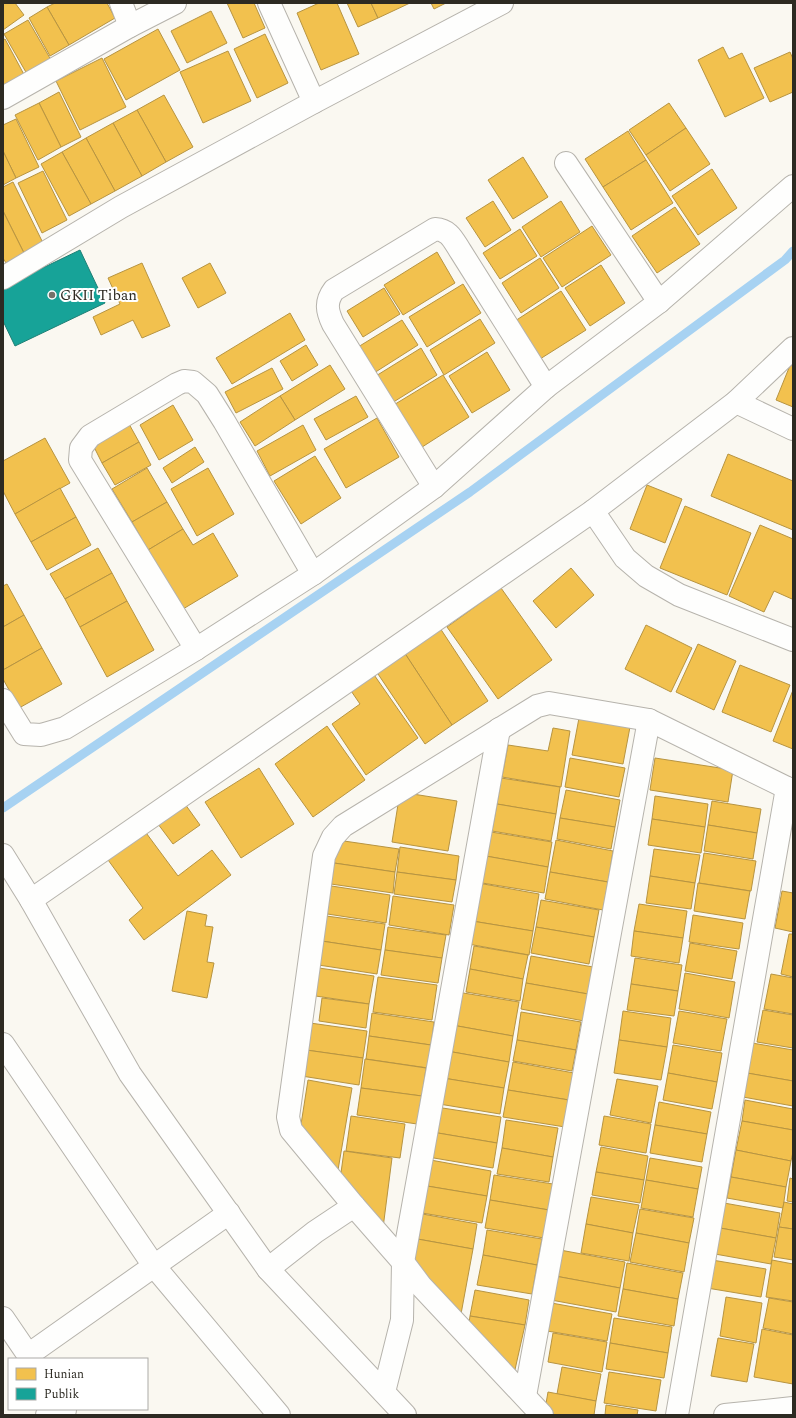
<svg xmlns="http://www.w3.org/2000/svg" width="796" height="1418" viewBox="0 0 796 1418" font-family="Spectral,serif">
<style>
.homes{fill:#f2c14e;stroke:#b79441}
.public{fill:#17a398;stroke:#1e7f75}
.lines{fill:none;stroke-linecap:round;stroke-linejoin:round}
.stream{stroke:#a7d2f2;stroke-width:9}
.minor-casing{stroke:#b6b3ac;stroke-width:24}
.minor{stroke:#fefefd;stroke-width:22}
.poi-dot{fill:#75726a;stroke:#fff;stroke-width:1.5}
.labels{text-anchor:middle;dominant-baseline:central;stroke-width:4;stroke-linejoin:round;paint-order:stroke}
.poi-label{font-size:15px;fill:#2d2a22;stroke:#fff;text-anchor:start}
</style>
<rect width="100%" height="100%" fill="#faf8f1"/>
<g class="homes">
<polygon points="3,3 15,3 24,15 3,30"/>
<polygon points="55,3 107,3 115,18 69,45 47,7"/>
<polygon points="227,3 254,3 265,28 243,38"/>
<polygon points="319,3 337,3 359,54 321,70 297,13"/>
<polygon points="347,3 371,3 378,18 358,27"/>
<polygon points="371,3 410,3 378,18"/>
<polygon points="431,3 446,3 434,9"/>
<polygon points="47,7 69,45 50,56 29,18"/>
<polygon points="211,11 227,43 187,63 171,31"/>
<polygon points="28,20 51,60 27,74 4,34"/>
<polygon points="158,29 180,70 126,100 104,59"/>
<polygon points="265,34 288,83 257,98 234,49"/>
<polygon points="5,39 28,82 3,92 3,40"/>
<polygon points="723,47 729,59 742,53 764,98 725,117 698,60"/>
<polygon points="228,51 251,101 203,123 180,72"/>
<polygon points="790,52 793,59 793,92 770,102 754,68"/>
<polygon points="102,58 126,107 80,130 56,81"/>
<polygon points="59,92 81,137 61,147 39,103"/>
<polygon points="164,95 193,147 166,162 137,110"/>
<polygon points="39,103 61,147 38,160 15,115"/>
<polygon points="669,103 686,128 646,155 629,130"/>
<polygon points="137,110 166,162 142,176 113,123"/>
<polygon points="16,119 39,167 16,178 3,151 3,125"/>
<polygon points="113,123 142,176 115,191 86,138"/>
<polygon points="686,128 710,164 670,191 646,155"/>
<polygon points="628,131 646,160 603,187 585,159"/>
<polygon points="86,138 115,191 91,204 62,152"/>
<polygon points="3,151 16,178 3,185"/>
<polygon points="62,152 91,204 69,216 41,164"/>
<polygon points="523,157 548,197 513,219 488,180"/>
<polygon points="646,160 673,203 631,230 603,187"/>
<polygon points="712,169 737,208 698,235 672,196"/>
<polygon points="43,171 67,220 42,233 18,183"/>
<polygon points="13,182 43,243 24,253 3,211 3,187"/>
<polygon points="493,201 511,230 485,247 466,218"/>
<polygon points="561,201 580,232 541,257 522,227"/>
<polygon points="675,207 700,244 657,273 632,236"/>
<polygon points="3,211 24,253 6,263 3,258"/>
<polygon points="592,226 611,255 562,287 543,258"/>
<polygon points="520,229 537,256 500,279 483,253"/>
<polygon points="437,252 455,283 403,315 384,285"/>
<polygon points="540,258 559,288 521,313 502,283"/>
<polygon points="142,263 170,326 142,338 133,320 101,335 93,317 120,304 108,278"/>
<polygon points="210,263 226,293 198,308 182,278"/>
<polygon points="601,265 625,303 590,326 565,288"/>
<polygon points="463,284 481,313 427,347 409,317"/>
<polygon points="384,288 400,314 363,337 347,311"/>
<polygon points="561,291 586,330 540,359 515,321"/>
<polygon points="290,313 305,340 232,384 216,358"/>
<polygon points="480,319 495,343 444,375 430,350"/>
<polygon points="402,320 418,345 374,373 358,347"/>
<polygon points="306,345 318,365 292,381 280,361"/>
<polygon points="421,348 437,375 387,406 371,379"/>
<polygon points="487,352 510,390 472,413 449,376"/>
<polygon points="793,358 793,407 776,400"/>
<polygon points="330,365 345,389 295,420 280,396"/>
<polygon points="272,368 283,389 236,413 225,392"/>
<polygon points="443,375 469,417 419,449 392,406"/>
<polygon points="280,396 295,420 255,446 240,422"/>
<polygon points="356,396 368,417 326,440 314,419"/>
<polygon points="173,405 193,440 159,460 140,425"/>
<polygon points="377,418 399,457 346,488 324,449"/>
<polygon points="129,424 139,442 102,463 93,445"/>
<polygon points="303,425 316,450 270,476 257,451"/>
<polygon points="45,438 70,483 15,514 3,491 3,461"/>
<polygon points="139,442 151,465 115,485 102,463"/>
<polygon points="195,447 204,462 172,483 163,468"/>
<polygon points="728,454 793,481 793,530 711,496"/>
<polygon points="315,456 341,498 301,524 274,481"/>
<polygon points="147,468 167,502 132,522 112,489"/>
<polygon points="208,468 234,514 197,536 171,489"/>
<polygon points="647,485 682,499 665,543 630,529"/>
<polygon points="60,488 76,517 31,542 15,514"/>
<polygon points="167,502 183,529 148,550 132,522"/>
<polygon points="685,506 751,533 727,595 660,568"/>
<polygon points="76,517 91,545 47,570 31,542"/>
<polygon points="760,525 793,539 793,597 792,599 774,591 764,612 729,596"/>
<polygon points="183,529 193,545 213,533 238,576 183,609 148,550"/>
<polygon points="98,548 112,573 65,599 50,574"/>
<polygon points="571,568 594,595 556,628 533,601"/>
<polygon points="112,573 127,601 80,627 65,599"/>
<polygon points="7,584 24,615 3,627 3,586"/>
<polygon points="501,588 552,660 498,699 447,627"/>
<polygon points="127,601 154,650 107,677 80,627"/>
<polygon points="24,615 42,648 3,670 3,627"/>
<polygon points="646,625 692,648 671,692 625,669"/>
<polygon points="440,628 488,701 452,725 404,652"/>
<polygon points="698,644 736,661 714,710 676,692"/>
<polygon points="42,648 62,684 19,708 3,679 3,670"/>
<polygon points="404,652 452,725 425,744 376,671"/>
<polygon points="740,665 790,685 771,732 722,712"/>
<polygon points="370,669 418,738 366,775 332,724 360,704 347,685"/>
<polygon points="793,690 793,749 773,741"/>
<polygon points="579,718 630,727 623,764 572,755"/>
<polygon points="327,726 365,780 313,817 275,764"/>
<polygon points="553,728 570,731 561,787 502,777 508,745 548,751"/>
<polygon points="570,758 625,768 619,797 565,787"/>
<polygon points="655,758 733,770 728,802 650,790"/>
<polygon points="259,768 294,824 241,858 205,802"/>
<polygon points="501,778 560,787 556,814 497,804"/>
<polygon points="566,790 620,800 615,827 560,818"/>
<polygon points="400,792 457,801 448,851 392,842"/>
<polygon points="655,796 708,804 705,827 652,819"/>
<polygon points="712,801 761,809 757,833 708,825"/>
<polygon points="185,804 200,825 173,844 158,824"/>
<polygon points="497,804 556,814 551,841 492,831"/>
<polygon points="560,818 615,827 611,849 557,839"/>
<polygon points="652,819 705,827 701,853 648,845"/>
<polygon points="708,825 757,833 753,859 704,851"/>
<polygon points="141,826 178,876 212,850 231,875 144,940 129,920 143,908 103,853"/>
<polygon points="485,831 552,842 548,867 480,855"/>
<polygon points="337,840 399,849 395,872 334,863"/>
<polygon points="556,840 613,851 608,882 550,872"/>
<polygon points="400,847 459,856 456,880 397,872"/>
<polygon points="654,849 700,855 695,883 650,876"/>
<polygon points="704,853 756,861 751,891 699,883"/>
<polygon points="480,855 548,867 544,893 476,882"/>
<polygon points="334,863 395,872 393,893 331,884"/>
<polygon points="397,872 456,880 452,902 394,894"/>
<polygon points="550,872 608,882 603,910 545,899"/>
<polygon points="650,876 695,883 691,909 646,903"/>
<polygon points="478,883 539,894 533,931 472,921"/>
<polygon points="698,883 750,891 745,919 694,911"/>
<polygon points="325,885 390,895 386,923 321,913"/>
<polygon points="782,891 793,893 793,932 775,928"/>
<polygon points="393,896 454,905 449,935 389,925"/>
<polygon points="541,900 599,910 594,937 536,927"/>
<polygon points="639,904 687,911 683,938 634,931"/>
<polygon points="187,911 207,915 205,926 213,927 207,962 214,963 207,998 172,991"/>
<polygon points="319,915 385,924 381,950 315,940"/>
<polygon points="693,915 743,923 739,949 689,942"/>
<polygon points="472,921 533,931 529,955 468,944"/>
<polygon points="388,927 446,935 442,958 385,950"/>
<polygon points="536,927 594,937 589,964 531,953"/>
<polygon points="634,931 683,938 679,963 631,956"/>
<polygon points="789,934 793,934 793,977 781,974"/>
<polygon points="315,940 381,950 377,974 312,964"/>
<polygon points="690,943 737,951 732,979 685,971"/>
<polygon points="474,946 528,955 523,979 470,969"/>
<polygon points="385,950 442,958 438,983 381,975"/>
<polygon points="531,956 593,967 588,994 526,983"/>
<polygon points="635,958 682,965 678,991 631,984"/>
<polygon points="312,967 374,976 369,1004 309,995"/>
<polygon points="470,969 523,979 520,1001 466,992"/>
<polygon points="685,973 735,982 729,1018 679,1009"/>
<polygon points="771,974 793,978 793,1014 764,1009"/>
<polygon points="378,977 437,985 432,1020 373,1012"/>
<polygon points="526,983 588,994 584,1021 521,1009"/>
<polygon points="631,984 678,991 674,1016 627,1010"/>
<polygon points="457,992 519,1002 513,1036 452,1025"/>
<polygon points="322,998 369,1004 366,1028 319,1021"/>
<polygon points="763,1010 793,1015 793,1048 757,1042"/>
<polygon points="623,1011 671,1018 667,1047 619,1040"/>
<polygon points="679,1011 727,1019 721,1051 673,1043"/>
<polygon points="521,1012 581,1022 576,1050 517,1040"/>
<polygon points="372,1013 434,1022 431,1045 369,1036"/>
<polygon points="303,1022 367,1031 363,1058 299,1049"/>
<polygon points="452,1025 513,1036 509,1062 447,1051"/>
<polygon points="369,1036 431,1045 428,1068 366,1059"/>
<polygon points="517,1040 576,1050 572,1071 513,1061"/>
<polygon points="619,1040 667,1047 661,1080 614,1073"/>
<polygon points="752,1043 793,1050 793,1081 747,1073"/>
<polygon points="673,1045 722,1053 717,1082 668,1073"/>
<polygon points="299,1049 363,1058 359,1085 295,1075"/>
<polygon points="447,1051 509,1062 504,1088 443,1078"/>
<polygon points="365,1059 426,1068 422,1096 361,1088"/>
<polygon points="513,1062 574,1073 569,1100 508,1090"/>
<polygon points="668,1073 717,1082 712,1109 663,1100"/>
<polygon points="747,1073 793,1081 793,1106 743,1097"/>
<polygon points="443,1078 504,1088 500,1114 439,1104"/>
<polygon points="617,1079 658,1086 651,1123 610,1115"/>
<polygon points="308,1080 352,1088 338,1170 300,1131"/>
<polygon points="361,1088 422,1096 417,1124 357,1115"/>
<polygon points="508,1090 569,1100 565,1127 503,1117"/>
<polygon points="745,1100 793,1109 793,1130 742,1121"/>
<polygon points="659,1102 711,1112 707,1134 655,1125"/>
<polygon points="436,1107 501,1117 497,1143 432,1132"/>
<polygon points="351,1116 405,1124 400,1158 346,1151"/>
<polygon points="604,1116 651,1124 646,1153 599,1145"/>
<polygon points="506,1120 558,1128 553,1157 502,1148"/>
<polygon points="742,1121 793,1130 793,1152 791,1161 736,1150"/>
<polygon points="655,1125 707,1134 702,1162 650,1153"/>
<polygon points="432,1132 497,1143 493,1168 428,1157"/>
<polygon points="601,1147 648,1156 644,1180 596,1172"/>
<polygon points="502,1148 553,1157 549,1182 497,1174"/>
<polygon points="736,1150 791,1161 786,1187 731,1177"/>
<polygon points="344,1151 392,1158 383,1228 340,1180"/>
<polygon points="650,1158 702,1167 698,1189 646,1180"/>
<polygon points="425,1159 491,1171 487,1196 421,1185"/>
<polygon points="596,1172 644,1180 640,1203 592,1195"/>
<polygon points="494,1175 553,1184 549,1210 490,1200"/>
<polygon points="731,1177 786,1187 783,1208 727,1198"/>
<polygon points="790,1178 793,1179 793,1202 787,1201"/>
<polygon points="646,1180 698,1189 693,1217 641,1208"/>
<polygon points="421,1185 487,1196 482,1223 416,1212"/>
<polygon points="591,1197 639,1205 633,1233 586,1224"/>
<polygon points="490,1200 549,1210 544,1238 485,1228"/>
<polygon points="784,1202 793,1204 793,1229 779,1227"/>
<polygon points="724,1203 780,1213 776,1238 720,1228"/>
<polygon points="640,1209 694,1218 689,1243 636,1233"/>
<polygon points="417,1213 477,1224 473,1249 412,1238"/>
<polygon points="586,1224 633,1233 629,1261 581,1253"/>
<polygon points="779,1227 793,1229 793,1260 774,1257"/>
<polygon points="720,1228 776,1238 771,1264 715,1254"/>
<polygon points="487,1230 542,1239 537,1265 483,1255"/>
<polygon points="636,1233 689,1243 684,1272 630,1262"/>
<polygon points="412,1238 473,1249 461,1314 409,1264"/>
<polygon points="560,1250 625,1262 620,1288 555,1276"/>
<polygon points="483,1255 537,1265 532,1294 477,1285"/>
<polygon points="712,1260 766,1269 761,1297 707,1288"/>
<polygon points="772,1260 793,1264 793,1301 766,1297"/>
<polygon points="627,1263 683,1273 678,1299 623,1289"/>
<polygon points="555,1276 620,1288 616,1312 551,1300"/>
<polygon points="623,1289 678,1299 674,1326 618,1316"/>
<polygon points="475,1290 529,1300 525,1325 470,1316"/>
<polygon points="726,1297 762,1303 756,1343 720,1336"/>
<polygon points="769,1298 793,1302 793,1334 763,1328"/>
<polygon points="546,1302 612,1314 607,1341 541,1330"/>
<polygon points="470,1316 525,1325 514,1374 468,1330"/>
<polygon points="614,1318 672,1327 668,1353 610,1343"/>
<polygon points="762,1329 793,1335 793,1384 754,1377"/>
<polygon points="553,1333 607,1342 602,1372 548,1362"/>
<polygon points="718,1338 754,1344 747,1382 711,1376"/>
<polygon points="610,1343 668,1353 664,1378 606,1369"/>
<polygon points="562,1367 601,1374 596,1401 557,1394"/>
<polygon points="609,1372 661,1380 656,1411 604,1403"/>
<polygon points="548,1392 596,1401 594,1415 544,1415"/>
<polygon points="606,1405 638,1410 637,1415 605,1415"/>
</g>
<polygon class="public" points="80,250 105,303 15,346 3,321 3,287"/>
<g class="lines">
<polyline class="stream" points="3,808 470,492 785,260 793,251"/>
<defs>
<g id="minor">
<polyline points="121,3 130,26"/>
<polyline points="269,3 314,102"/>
<polyline points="3,98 130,26 175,3"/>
<polyline points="566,163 659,302"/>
<polyline points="3,278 121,207 314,102 502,3"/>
<polyline points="736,402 793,429"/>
<path d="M434,487L333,324C327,311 325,302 334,290L435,229C450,230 453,240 461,252L546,387"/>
<polyline points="593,511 625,558 646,576 679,595 793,640"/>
<polyline points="196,649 80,460 81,448 90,436 177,384 184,381 193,382 207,394 224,421 313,574"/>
<polyline points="3,700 24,734 41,735 65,728 196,649 313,574 434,487 546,387 659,302 793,186"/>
<polyline points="3,855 31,900 130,1074 268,1269 405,1415"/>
<polyline points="31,900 593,511 736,402 793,348"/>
<polyline points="3,1044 154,1266 279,1415"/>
<polyline points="268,1269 315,1232 354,1206"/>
<polyline points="3,1318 31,1359"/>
<polyline points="28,1355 229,1213"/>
<polyline points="384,1392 402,1320 403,1262 499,729"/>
<polyline points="525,1396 649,720"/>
<polyline points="47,1415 65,1410"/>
<polyline points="542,1415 421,1286 403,1262 354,1206 291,1130 288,1117 324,856 333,837 343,826 537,706 549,703 649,720 793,791"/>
<polyline points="677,1415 787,788"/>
<polyline points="725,1415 793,1408"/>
</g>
</defs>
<use href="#minor" class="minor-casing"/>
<use href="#minor" class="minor"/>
</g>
<circle class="poi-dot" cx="52" cy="295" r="4"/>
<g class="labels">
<g class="poi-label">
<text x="60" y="295">GKII Tiban</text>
</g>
</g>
<rect width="796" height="1418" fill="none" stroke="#2d2a22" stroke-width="8"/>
<rect x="8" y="1358" width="140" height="52" fill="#ffffff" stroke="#abaaa7"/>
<rect x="16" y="1368" width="20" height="12" fill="#f2c14e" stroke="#abaaa7"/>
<text x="44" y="1378" font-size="12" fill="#2d2a22">Hunian</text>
<rect x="16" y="1388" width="20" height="12" fill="#17a398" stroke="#abaaa7"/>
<text x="44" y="1398" font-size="12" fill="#2d2a22">Publik</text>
</svg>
